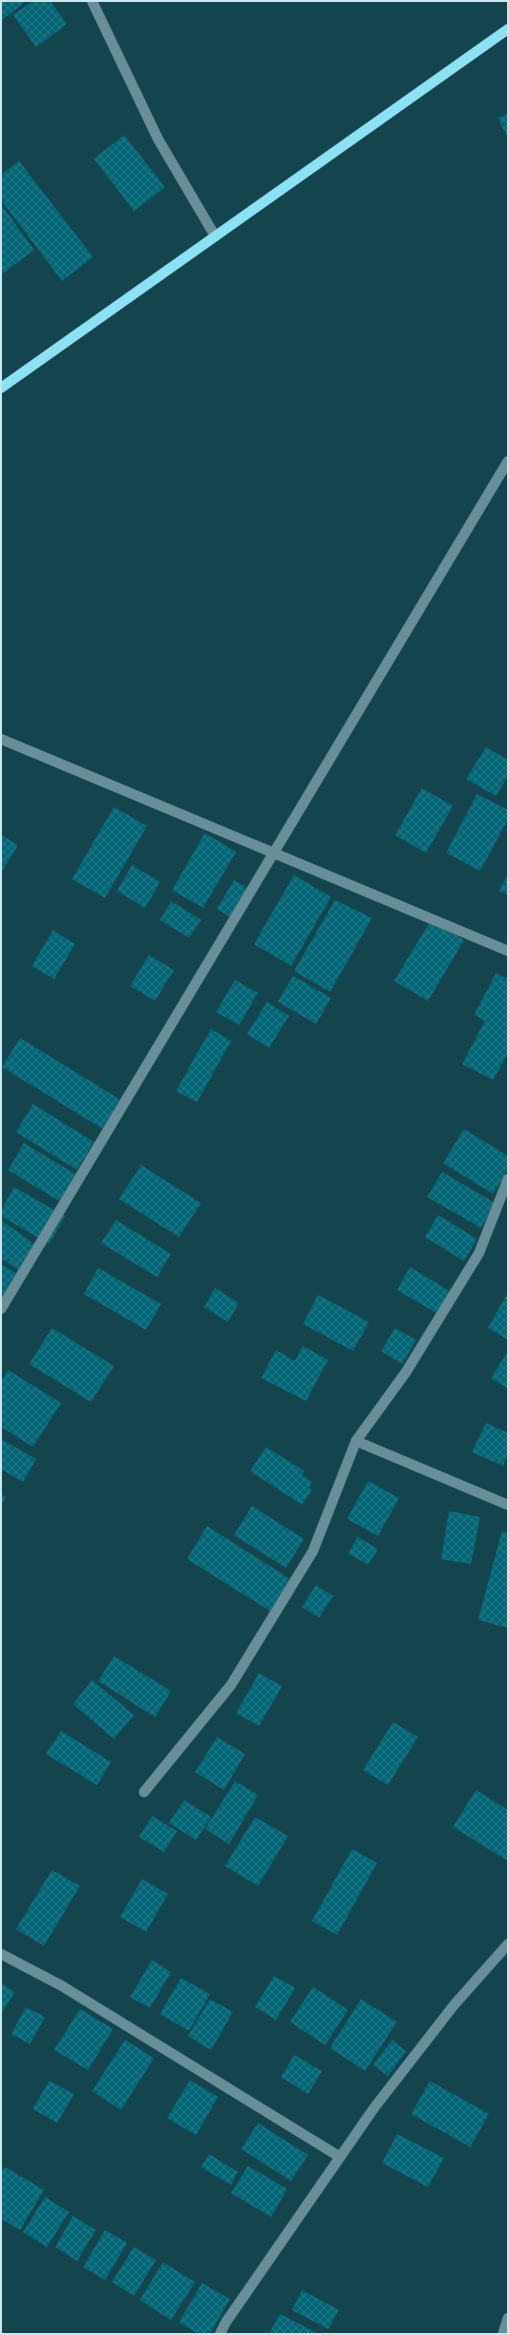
<svg xmlns="http://www.w3.org/2000/svg" width="509" height="2335" viewBox="0 0 509 2335" font-family="Signika,sans-serif">
<style>
.building{fill:url(#building-cross-hatch)}
.lines{fill:none;stroke-linecap:round;stroke-linejoin:round}
.minor-casing{stroke:#34616b;stroke-width:11}
.major-casing{stroke:#34616b;stroke-width:11}
.minor{stroke:#688f99;stroke-width:10}
.major{stroke:#8ce1f4;stroke-width:10}
</style>
<defs>
<pattern id="building-cross-hatch" width="8" height="8" patternUnits="userSpaceOnUse"><rect width="8" height="8" fill="#036575"/><path d="M0 0l8 8M0 8l8-8" fill="none" stroke="#267b89"/></pattern>
</defs>
<rect width="100%" height="100%" fill="#14444e"/>
<g class="building">
<polygon points="1,1 26,1 1,21"/>
<polygon points="33,1 50,1 67,24 36,47 13,15"/>
<polygon points="508,114 508,139 498,118"/>
<polygon points="124,135 165,187 134,211 94,159"/>
<polygon points="19,161 93,257 62,281 1,200 1,175"/>
<polygon points="1,204 34,250 1,275"/>
<polygon points="486,747 508,760 508,776 496,796 466,779"/>
<polygon points="422,788 453,806 426,853 395,835"/>
<polygon points="477,794 508,810 508,819 480,871 446,853"/>
<polygon points="114,807 147,826 105,898 72,879"/>
<polygon points="205,833 236,852 203,908 172,890"/>
<polygon points="1,835 18,845 1,873"/>
<polygon points="132,865 160,882 145,908 117,891"/>
<polygon points="508,874 508,895 499,891"/>
<polygon points="294,875 331,897 291,966 254,944"/>
<polygon points="234,880 254,892 237,921 217,909"/>
<polygon points="335,900 372,918 330,992 294,971"/>
<polygon points="171,901 201,920 189,938 160,920"/>
<polygon points="431,920 464,940 428,1001 394,981"/>
<polygon points="53,930 75,944 54,979 32,966"/>
<polygon points="149,955 174,970 155,1001 130,986"/>
<polygon points="496,973 508,979 508,1053 493,1080 462,1064 485,1021 474,1015"/>
<polygon points="293,976 331,998 316,1024 278,1002"/>
<polygon points="235,980 258,993 239,1025 216,1012"/>
<polygon points="267,1002 289,1016 269,1048 247,1034"/>
<polygon points="211,1029 231,1041 197,1102 176,1091"/>
<polygon points="20,1038 129,1105 111,1134 2,1067"/>
<polygon points="33,1104 94,1142 77,1170 16,1132"/>
<polygon points="464,1129 508,1156 508,1170 493,1194 443,1163"/>
<polygon points="24,1143 80,1177 64,1204 8,1170"/>
<polygon points="141,1165 201,1203 179,1237 119,1199"/>
<polygon points="442,1172 495,1203 481,1228 427,1197"/>
<polygon points="14,1187 65,1216 49,1244 1,1216 1,1211"/>
<polygon points="438,1215 477,1239 464,1261 425,1237"/>
<polygon points="1,1220 41,1249 24,1274 1,1258"/>
<polygon points="116,1220 171,1254 157,1277 101,1243"/>
<polygon points="1,1264 24,1278 1,1312"/>
<polygon points="410,1267 451,1292 438,1314 397,1290"/>
<polygon points="98,1268 161,1304 146,1330 84,1294"/>
<polygon points="215,1288 239,1303 228,1322 204,1307"/>
<polygon points="508,1292 508,1340 488,1328"/>
<polygon points="318,1295 369,1322 353,1351 303,1324"/>
<polygon points="52,1328 114,1366 91,1402 29,1364"/>
<polygon points="395,1328 416,1340 402,1364 381,1351"/>
<polygon points="303,1346 328,1360 306,1401 261,1378 276,1350 295,1361"/>
<polygon points="508,1351 508,1389 491,1378"/>
<polygon points="8,1370 61,1403 33,1447 1,1427 1,1382"/>
<polygon points="486,1423 508,1433 508,1455 503,1466 472,1452"/>
<polygon points="1,1439 36,1459 23,1482 1,1469"/>
<polygon points="266,1447 304,1471 302,1475 312,1482 309,1488 312,1490 302,1505 250,1471"/>
<polygon points="368,1481 399,1498 378,1536 347,1519"/>
<polygon points="1,1494 6,1497 1,1505"/>
<polygon points="252,1506 304,1539 286,1568 234,1535"/>
<polygon points="449,1511 480,1517 471,1564 441,1559"/>
<polygon points="207,1526 290,1579 270,1611 187,1559"/>
<polygon points="502,1531 508,1533 508,1628 478,1620"/>
<polygon points="358,1537 378,1549 368,1565 348,1553"/>
<polygon points="316,1585 333,1596 319,1618 302,1607"/>
<polygon points="114,1656 171,1691 155,1717 98,1681"/>
<polygon points="259,1673 282,1686 259,1726 236,1713"/>
<polygon points="92,1680 134,1715 114,1739 73,1704"/>
<polygon points="393,1722 418,1737 388,1785 363,1770"/>
<polygon points="61,1731 111,1762 97,1785 46,1754"/>
<polygon points="217,1737 245,1754 224,1790 195,1772"/>
<polygon points="235,1781 258,1795 229,1844 205,1829"/>
<polygon points="476,1790 508,1810 508,1861 453,1827"/>
<polygon points="184,1800 211,1817 196,1840 169,1823"/>
<polygon points="152,1816 177,1831 164,1852 139,1837"/>
<polygon points="255,1817 288,1836 258,1886 225,1866"/>
<polygon points="352,1849 377,1863 337,1935 312,1921"/>
<polygon points="52,1870 80,1886 44,1946 16,1929"/>
<polygon points="142,1879 168,1894 146,1932 120,1917"/>
<polygon points="152,1960 171,1972 150,2008 130,1997"/>
<polygon points="274,1976 295,1988 276,2020 255,2007"/>
<polygon points="181,1978 210,1994 189,2031 160,2014"/>
<polygon points="1,1983 15,1992 1,2014"/>
<polygon points="313,1987 348,2010 325,2045 290,2022"/>
<polygon points="210,1999 233,2012 211,2050 188,2036"/>
<polygon points="361,1999 397,2022 365,2071 330,2048"/>
<polygon points="26,2007 45,2017 30,2044 11,2034"/>
<polygon points="80,2009 113,2029 88,2070 54,2050"/>
<polygon points="125,2040 154,2058 121,2110 92,2091"/>
<polygon points="392,2040 406,2051 388,2076 373,2065"/>
<polygon points="294,2055 322,2071 308,2094 281,2077"/>
<polygon points="190,2080 218,2097 196,2135 167,2118"/>
<polygon points="49,2081 74,2094 57,2123 33,2109"/>
<polygon points="430,2081 489,2114 470,2147 411,2114"/>
<polygon points="258,2123 308,2155 291,2181 241,2149"/>
<polygon points="397,2134 444,2158 428,2187 382,2163"/>
<polygon points="209,2154 238,2172 231,2185 201,2167"/>
<polygon points="248,2166 287,2189 271,2217 231,2193"/>
<polygon points="5,2167 44,2190 20,2230 1,2219 1,2172"/>
<polygon points="45,2197 69,2212 47,2247 23,2232"/>
<polygon points="73,2216 96,2230 77,2261 55,2247"/>
<polygon points="105,2230 127,2243 105,2280 83,2267"/>
<polygon points="134,2247 156,2260 134,2296 112,2282"/>
<polygon points="163,2262 195,2282 171,2320 140,2300"/>
<polygon points="202,2283 230,2299 210,2334 199,2334 179,2322"/>
<polygon points="302,2290 339,2310 328,2329 292,2310"/>
<polygon points="280,2314 319,2334 269,2334"/>
</g>
<g class="lines">
<defs>
<g id="minor">
<polyline points="92,1 158,139 215,236"/>
<polyline points="1,739 508,951"/>
<polyline points="1,1309 508,461"/>
<polyline points="356,1441 508,1505"/>
<polyline points="144,1792 231,1685 313,1551 356,1441 406,1372 479,1253 508,1179"/>
<polyline points="1,1954 62,1986 340,2157"/>
<polyline points="220,2334 226,2322 374,2108 454,2005 508,1944"/>
<polyline points="503,2334 508,2318"/>
</g>
<polyline id="major" points="1,388 508,29"/>
</defs>
<use href="#minor" class="minor-casing"/>
<use href="#major" class="major-casing"/>
<use href="#minor" class="minor"/>
<use href="#major" class="major"/>
</g>
<rect width="509" height="2335" fill="none" stroke="#c8e6ee" stroke-width="4"/>
</svg>
